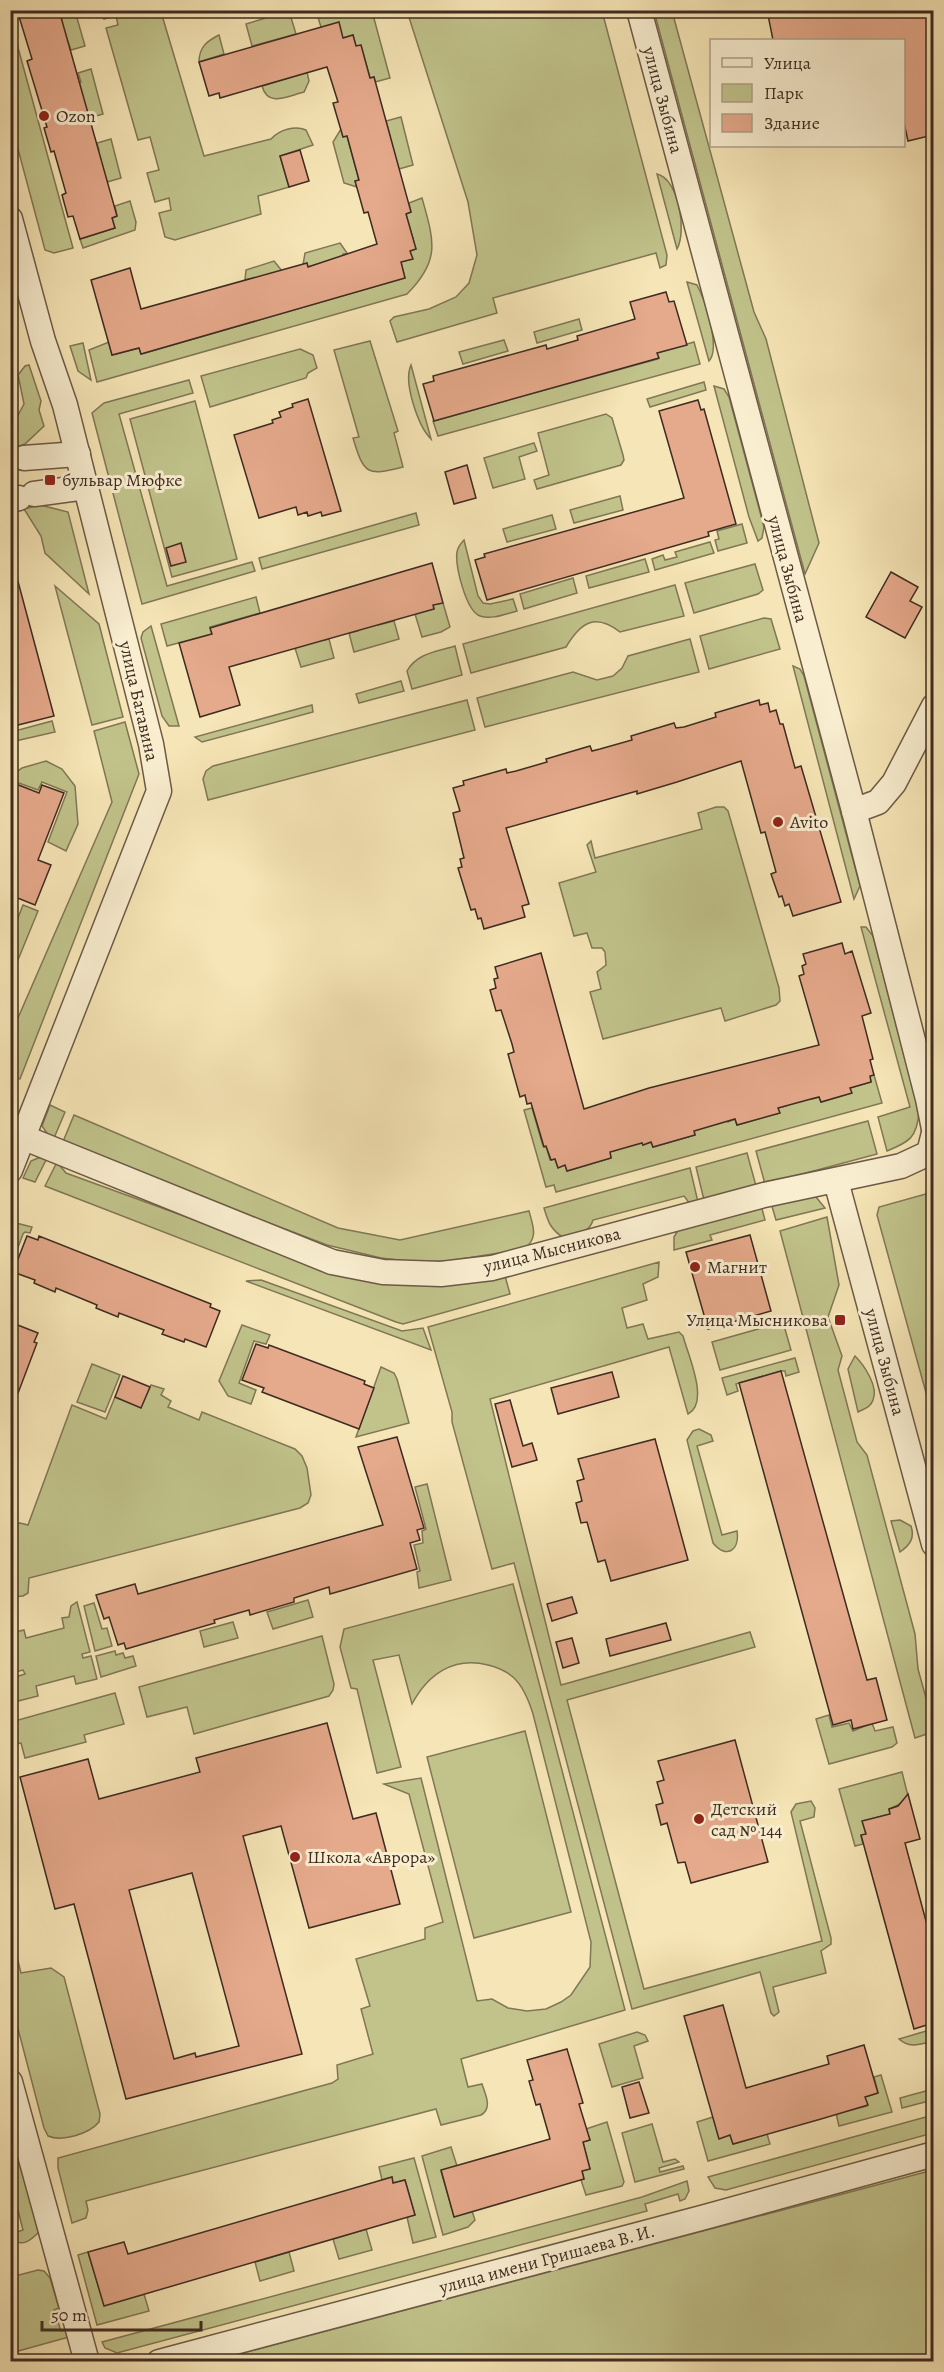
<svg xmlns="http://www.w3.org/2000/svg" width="944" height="2372" viewBox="0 0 944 2372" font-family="Alegreya,serif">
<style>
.green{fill:#c1c38b;stroke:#807756;stroke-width:1.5}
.building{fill:#e5a98b;stroke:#3e2b21;stroke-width:1.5;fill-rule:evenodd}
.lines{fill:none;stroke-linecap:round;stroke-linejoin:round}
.street-casing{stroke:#6c5a46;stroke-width:27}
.street{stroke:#f9eed0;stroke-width:24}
.poi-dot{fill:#8f2418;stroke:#f9eed0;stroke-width:2}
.labels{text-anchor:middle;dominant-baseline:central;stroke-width:6;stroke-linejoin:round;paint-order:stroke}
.street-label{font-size:18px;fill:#3e2b21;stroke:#f9eed0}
.poi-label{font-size:18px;fill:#3e2b21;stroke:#f9eed0;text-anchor:start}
</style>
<rect width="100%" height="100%" fill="#f6e5b6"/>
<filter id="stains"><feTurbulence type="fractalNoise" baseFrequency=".00333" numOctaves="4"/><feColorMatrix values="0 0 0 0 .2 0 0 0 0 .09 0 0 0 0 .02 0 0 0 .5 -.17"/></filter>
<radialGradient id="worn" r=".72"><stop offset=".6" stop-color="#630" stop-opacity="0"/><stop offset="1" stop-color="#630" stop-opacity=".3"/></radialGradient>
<g class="green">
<path d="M104,10L143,11L145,16L161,12L204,156L271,139C279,130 295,125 306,130L313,145L280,156L289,187L258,196L261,214L175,240L165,237L159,213L171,210L169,198L155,202L147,173L159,170L150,137L138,140L106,28L118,25L116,16L104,19Z"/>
<polygon points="62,11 75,11 85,46 71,50 59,18 63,17"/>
<polygon points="289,11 296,34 252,46 246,24"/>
<polygon points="316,11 372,11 390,78 375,82 374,77 370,78 361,45 356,46 353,35 343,38 321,27"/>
<polygon points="407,11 602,11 667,255 666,265 660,268 656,253 493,298 497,313 397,342 390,321 394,317 429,309 456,297 469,283 477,255 468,202"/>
<polygon points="654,11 672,11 754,312 766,339 819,543 805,574"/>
<polygon points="11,22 73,248 54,253 45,250 11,123"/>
<path d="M219,35L224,54L199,62C199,47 207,41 219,35Z"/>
<polygon points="91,69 103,114 89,118 77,84 81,82 78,73"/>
<path d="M307,72L309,81L304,92C288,96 268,108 262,86Z"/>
<polygon points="401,117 413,165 399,169 387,138 390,136 386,121"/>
<polygon points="341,129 347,136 359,180 355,181 357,187 344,183 333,142"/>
<polygon points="111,139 121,178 107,182 95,152 99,150 97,143"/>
<path d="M657,174C679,179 687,231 677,249Z"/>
<path d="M422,198C434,241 441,260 407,294L97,382L89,350L109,342L112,355L139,348L141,354L405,278L401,262L412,259L410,251L416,249L406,214L411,212L409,203Z"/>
<polygon points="130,201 136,222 135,230 83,248 80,239 115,228 112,218 117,216 115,206"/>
<polygon points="340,243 347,253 343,254 344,257 308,267 307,264 303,265 305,253"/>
<polygon points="274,261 282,271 250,283 249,279 245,280 246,270"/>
<path d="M687,282L697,285C705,300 721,348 709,361Z"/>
<polygon points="579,319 582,330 537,343 534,332"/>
<polygon points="504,340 508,351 463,364 459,352"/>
<path d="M370,341L398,431L394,433L403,467C367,476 364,475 353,438L359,437L334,350Z"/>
<polygon points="694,342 700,364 438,436 433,421 658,359 657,353"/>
<polygon points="83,343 91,380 78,371 70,346"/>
<polygon points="300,349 313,355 317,368 308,373 306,378 210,407 201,376"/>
<polygon points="29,365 41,401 39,410 44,426 25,444 11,449 11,428 24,404 18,375 25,366"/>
<path d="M411,365L431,439C418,426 403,382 411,365Z"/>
<polygon points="189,380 193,393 119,414 167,586 252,562 255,571 142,604 92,413 104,403"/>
<polygon points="704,382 706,390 650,407 647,399"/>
<polygon points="714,386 724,389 729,397 764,527 762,538 758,541 749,517"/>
<polygon points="195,401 237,559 172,577 130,419"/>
<polygon points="606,414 612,418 623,455 624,460 621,465 537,489 534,480 549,475 538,433"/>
<polygon points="534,443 537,451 519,457 525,479 493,488 484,458"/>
<polygon points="620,496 623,510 574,523 570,510"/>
<polygon points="40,505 68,512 89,594 45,553 41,536 24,509"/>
<polygon points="416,513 419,525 262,569 259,558"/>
<polygon points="552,515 556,529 507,542 503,529"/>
<polygon points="742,524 747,543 718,551 715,540 719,539 717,531"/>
<path d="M464,540L478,596L483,603L490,604L513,599L517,611C505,614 492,620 480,616C466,611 455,566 457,552C458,547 460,544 464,540Z"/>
<polygon points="710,542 714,553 655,570 652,559 663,555 665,560 677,557 675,552"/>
<polygon points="645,559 649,572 589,588 586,576"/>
<polygon points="755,564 763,590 758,594 694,613 685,583"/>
<polygon points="573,578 577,593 524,609 520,594"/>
<path d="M675,585L684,616L620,632C595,613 581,622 566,647L471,673L463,644Z"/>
<polygon points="55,586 99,624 123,717 92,725"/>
<polygon points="256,597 260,613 210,627 212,634 167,646 161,624"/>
<polygon points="443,603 450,627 441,632 422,637 415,614 434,609 433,605"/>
<polygon points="764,618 771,619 780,649 709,669 700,636"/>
<polygon points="377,621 378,625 394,621 399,639 354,652 349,633 358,631 357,627"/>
<polygon points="151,626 179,726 169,726 162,716 141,638 143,632"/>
<polygon points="323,636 324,640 329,639 334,658 301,667 295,648"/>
<polygon points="690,639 699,672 485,727 477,698 573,672 597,680 613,676 622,668 628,656"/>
<path d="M455,646L462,675L412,689L407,671C417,653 436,652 455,646Z"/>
<polygon points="793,666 800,669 804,676 860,886 854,899"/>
<polygon points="401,681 404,691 359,703 356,694"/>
<polygon points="467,700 475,730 208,800 203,779 206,771 213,766"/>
<polygon points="312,705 313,712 202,742 195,737"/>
<polygon points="52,721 55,732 11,742 11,732"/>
<polygon points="125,722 139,774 20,1079 11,1077 11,1034 112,802 94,731"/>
<polygon points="46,761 62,769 75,786 78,824 66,851 48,842 67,792 42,782 38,790 16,782 11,794 11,776 22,768"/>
<polygon points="716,807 724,807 728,811 779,988 780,1001 776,1005 725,1021 721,1008 603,1039 590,992 601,989 597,972 606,965 605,952 602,948 592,948 587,933 574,936 559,883 596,872 587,845 591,841 595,858 702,829 698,813"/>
<polygon points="23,905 38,911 11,977 11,936"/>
<path d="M861,927H866L873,936L919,1112C917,1138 909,1142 887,1151L878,1117L910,1107Z"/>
<polygon points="874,1075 882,1103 556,1192 554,1185 546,1187 524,1110 532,1108 543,1146 546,1146 550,1160 555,1159 558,1167 565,1165 567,1171 611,1158 610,1152 617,1150 617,1147 641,1140 643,1145 651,1142 653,1147 695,1135 694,1131 726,1118 728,1122 735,1119 737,1125 779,1113 778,1108 786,1106 786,1102 810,1094 812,1099 819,1097 821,1102 851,1093 850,1088 871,1082 870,1076"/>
<polygon points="50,1105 65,1112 54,1138 49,1136 42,1126"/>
<path d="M74,1115L338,1228L400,1240L529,1211C533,1226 539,1238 524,1249L448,1261L416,1262L381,1258L327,1245L62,1144Z"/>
<polygon points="868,1121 877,1154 765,1184 756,1151"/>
<polygon points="747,1153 756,1186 704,1200 696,1167"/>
<polygon points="38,1158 47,1158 35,1182 23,1178 31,1161"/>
<polygon points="57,1162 66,1173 354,1278 504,1272 510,1294 403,1324 396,1322 45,1186"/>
<path d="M690,1168L698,1202L690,1204L684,1196L593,1220C589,1234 576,1234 564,1238C551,1230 548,1222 544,1208Z"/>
<polygon points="933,1192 934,1192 933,1418 877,1215 879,1207"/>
<polygon points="808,1195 816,1197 825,1208 776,1220 771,1203"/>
<polygon points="761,1205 765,1220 710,1235 712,1240 674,1250 674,1237 680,1227"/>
<polygon points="827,1217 839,1285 828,1317 842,1356 838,1370 857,1442 867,1455 915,1634 918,1669 933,1723 933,1732 915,1738 780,1231"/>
<polygon points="16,1223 32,1227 30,1233 25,1232 23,1234 11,1266 11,1229"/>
<path d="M659,1262L658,1277L643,1284L647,1300L622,1308L627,1328L643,1324L648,1339L679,1332L683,1336C688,1355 710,1403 688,1414L669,1347L490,1399L561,1685L750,1632L755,1647L567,1700L644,1989L822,1941L791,1812L796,1804L811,1801L815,1808L814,1817L800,1821L831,1938V1944L821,1951L826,1973L773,1987L779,2012L774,2016L771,2013L760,1972L632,2009L514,1563L492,1569L452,1422V1412L428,1327Z"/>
<polygon points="261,1280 402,1331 423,1328 431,1350 246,1281"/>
<polygon points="783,1322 791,1350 720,1370 712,1342"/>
<polygon points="242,1325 270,1335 266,1344 254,1341 239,1383 256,1390 251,1404 228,1396 219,1381"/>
<path d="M855,1356C864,1365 879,1387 873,1400C871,1407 864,1409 858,1412L848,1369Z"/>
<polygon points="795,1358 799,1372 786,1376 785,1371 781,1371 739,1383 736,1384 738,1391 727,1395 722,1378"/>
<polygon points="92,1364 120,1375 105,1412 77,1402"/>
<polygon points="381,1367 394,1373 397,1379 409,1423 356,1437"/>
<polygon points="151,1385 164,1389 161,1395 171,1401 168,1407 199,1420 202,1412 295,1449 302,1456 307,1468 311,1495 308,1503 300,1508 29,1578 28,1593 23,1596 10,1597 10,1525 20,1523 28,1525 72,1405 106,1419 115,1397 141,1407"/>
<path d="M699,1429L711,1435L713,1441L697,1446L722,1535L737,1531C740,1551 726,1559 713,1543L687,1440L693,1431Z"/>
<polygon points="427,1484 451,1580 419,1588 417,1572 420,1571 414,1545 423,1543 422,1531 426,1529 415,1487"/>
<path d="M900,1520L911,1526C915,1538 910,1545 900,1552L891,1521Z"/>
<path d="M513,1584L625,2010L461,2059L468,2087L482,2084C485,2094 493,2108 481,2115L441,2125L436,2109L86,2201L88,2210L86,2218L72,2223L58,2168V2158L332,2083L338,2079L337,2065L373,2054L361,2009L370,2006L356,1959L425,1939V1928L443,1922L409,1794L384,1784L421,1778L477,2001L492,1999L508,2008L527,2011L546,2009L561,2002L571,1995L590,1967L591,1942L533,1714C529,1701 523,1686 513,1677C506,1671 496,1667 488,1665C454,1656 428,1674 412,1704L399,1655L373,1660L401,1767L377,1773L357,1689L351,1688L340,1647L344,1629Z"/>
<polygon points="308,1600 313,1617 273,1629 267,1612"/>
<polygon points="77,1602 90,1652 82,1654 83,1658 91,1656 97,1679 76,1684 74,1676 36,1686 38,1696 18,1701 12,1678 25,1674 23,1670 11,1673 11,1633 24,1630 26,1638 64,1628 62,1618 69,1617 71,1606"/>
<polygon points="94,1603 102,1629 107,1628 112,1646 95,1651 84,1606"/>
<polygon points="233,1622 238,1638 204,1647 200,1631"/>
<polygon points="322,1636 334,1684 333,1690 329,1696 194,1734 187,1707 147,1717 139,1687"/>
<polygon points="115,1651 116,1655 123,1653 125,1658 133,1656 136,1666 101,1677 96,1656"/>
<polygon points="115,1693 124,1724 84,1735 86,1742 25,1758 21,1743 11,1745 11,1722"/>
<polygon points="829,1715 832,1727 849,1723 853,1731 872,1723 875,1731 893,1727 897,1743 892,1747 829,1764 816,1719"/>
<polygon points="525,1731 571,1912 474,1938 427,1757"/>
<polygon points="902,1772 909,1800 889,1809 890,1814 863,1821 866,1834 861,1836 863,1844 855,1846 839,1789"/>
<path d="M11,1933L21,1973L51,1968L64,1977L100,2114L99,2122C89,2134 62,2142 48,2136L44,2128L11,2002Z"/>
<path d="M933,2029V2054L930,2042C918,2045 909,2048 899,2039Z"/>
<polygon points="637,2032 645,2035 648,2041 634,2046 643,2078 612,2087 599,2044"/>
<polygon points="881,2075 892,2112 839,2126 835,2109 847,2111 867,2106 865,2097 878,2093 874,2077"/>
<polygon points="933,2089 933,2100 902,2108 900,2098"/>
<polygon points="933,2115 933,2133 726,2190 715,2188 708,2177"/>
<polygon points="713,2117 719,2138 730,2135 733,2144 754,2138 765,2127 770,2144 708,2161 697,2122"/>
<polygon points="607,2122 624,2182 622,2186 586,2195 581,2180 584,2179 582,2171 590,2169 583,2142 590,2140 586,2129"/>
<polygon points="652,2124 663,2162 675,2159 679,2162 659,2168 660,2172 683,2166 684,2169 635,2182 622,2133"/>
<path d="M10,2129L39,2232C30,2241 22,2248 11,2238V2234L23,2230L18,2210L11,2212Z"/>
<polygon points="451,2147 457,2166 441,2171 454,2216 472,2211 475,2220 468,2227 443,2235 422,2156"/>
<polygon points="414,2158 436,2237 413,2243 407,2217 415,2215 405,2180 393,2183 392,2177 382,2180 379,2167"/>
<polygon points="933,2170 933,2361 213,2361"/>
<polygon points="687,2181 689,2191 685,2199 680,2201 678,2194 645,2204 647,2211 117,2353 105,2348 102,2342 642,2197"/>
<polygon points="366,2229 372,2250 339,2259 333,2239"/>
<polygon points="88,2252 104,2305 144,2294 149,2311 97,2325 78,2255"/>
<polygon points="289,2252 294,2271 260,2281 255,2262"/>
<polygon points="38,2270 44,2271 50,2278 59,2308 54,2310 61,2331 67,2330 69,2337 11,2353 10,2344 18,2342 11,2314 11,2277"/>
</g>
<g class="building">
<polygon points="17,10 59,10 117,216 112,218 115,228 80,239 73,216 68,217 62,195 66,193 54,151 51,152 44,128 47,127 27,61 32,59"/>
<polygon points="767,10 933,10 933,135 908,141 903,118 903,40 773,40"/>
<polygon points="339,22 343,38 353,35 356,46 361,45 370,78 374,77 411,212 406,214 416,249 410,251 413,259 401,262 405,278 141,354 139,348 112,355 91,280 130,268 141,309 307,263 308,267 377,244 368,212 364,213 359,195 355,181 359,180 347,136 343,137 333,103 338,102 327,67 220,98 219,93 209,96 199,62"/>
<polygon points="300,150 309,181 289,187 280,156"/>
<polygon points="666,292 669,302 674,301 687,345 657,353 659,358 434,421 423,384 434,381 433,376 546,345 547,349 578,340 577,336 635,319 630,302"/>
<polygon points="308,399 341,511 322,516 321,512 308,516 307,512 298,515 296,507 259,518 234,435 273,423 272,420 281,417 279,412 293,407 292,404"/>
<polygon points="698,400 701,410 704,409 736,524 708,532 709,536 487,600 475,560 485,557 484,554 684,498 659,411"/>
<polygon points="467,465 476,498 454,504 445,472"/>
<polygon points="181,543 186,562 171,566 166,548"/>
<polygon points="432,563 443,603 433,605 434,609 229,667 240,705 200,717 179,643 212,634 210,628"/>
<polygon points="891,572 918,587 910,601 922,607 905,638 866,617"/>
<polygon points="10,574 16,574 54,716 10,727"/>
<polygon points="759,700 760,705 768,703 770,712 776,710 780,724 783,724 795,768 801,766 841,902 793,916 789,904 785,906 782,896 779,897 771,874 776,872 765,832 761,833 741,761 677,782 637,794 637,791 506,828 529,904 522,906 525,917 484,929 481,918 478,919 475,909 471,910 458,868 462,867 460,859 464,858 453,813 460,811 453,788 464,785 463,781 506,769 507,773 516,771 547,762 546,759 590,746 592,751 600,749 632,740 631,736 674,723 676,728 684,727 716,717 715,713"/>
<polygon points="16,784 39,793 42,785 64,793 38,860 51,865 35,905 10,895 10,799"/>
<polygon points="842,943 845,954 852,951 871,1013 862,1016 873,1059 870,1060 874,1075 870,1076 871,1082 850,1088 852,1093 821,1102 819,1097 811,1099 778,1108 780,1113 737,1125 735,1119 694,1131 695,1135 653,1147 651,1142 643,1145 642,1143 610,1152 611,1158 567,1171 565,1165 558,1168 555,1159 551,1160 546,1146 544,1147 531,1103 527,1104 525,1095 520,1097 508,1054 514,1052 512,1044 501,1010 496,1011 490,990 496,988 494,979 498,978 495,967 541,953 584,1109 649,1088 819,1045 799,976 804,974 802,966 806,964 803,954"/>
<polygon points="750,1235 771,1311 708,1329 686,1252"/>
<polygon points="27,1236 38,1240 39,1236 211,1304 210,1307 220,1311 206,1347 185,1339 184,1342 162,1334 164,1330 119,1313 118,1317 96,1308 97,1305 56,1288 55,1292 34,1283 35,1280 13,1272"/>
<polygon points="10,1322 38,1333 34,1342 37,1343 12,1409 10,1409"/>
<polygon points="256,1344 268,1348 269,1345 365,1381 364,1384 374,1388 359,1429 262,1392 264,1388 242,1380"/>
<polygon points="781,1371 867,1680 876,1678 887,1720 853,1729 851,1720 833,1725 739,1383"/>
<polygon points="612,1372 619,1397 558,1414 551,1388"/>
<polygon points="123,1376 150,1387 141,1408 115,1397"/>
<polygon points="510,1400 523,1446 532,1443 537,1460 512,1467 495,1404"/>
<polygon points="397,1437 424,1528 417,1530 420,1540 410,1543 417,1569 330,1594 329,1587 294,1598 294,1602 250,1615 249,1610 214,1620 215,1623 126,1649 124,1643 118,1645 109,1617 104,1619 96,1595 135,1584 138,1594 383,1525 358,1447"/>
<polygon points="655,1439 688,1560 611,1581 605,1560 598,1562 587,1522 581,1523 576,1503 582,1501 577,1481 584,1479 578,1459"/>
<polygon points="572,1597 577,1613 552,1621 547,1604"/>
<polygon points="666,1623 671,1640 610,1656 606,1639"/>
<polygon points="572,1638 579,1663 563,1668 556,1642"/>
<path d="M327,1723L353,1819L376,1813L400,1904L309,1928L281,1826L243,1836L302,2054L126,2099L74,1904L55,1909L20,1777L88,1759L99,1799L200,1772L196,1758ZM192,1873L239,2046L196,2057L195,2053L174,2059L129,1890Z"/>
<polygon points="735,1740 768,1862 691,1883 685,1862 678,1863 667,1823 661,1825 656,1805 663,1803 657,1782 664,1780 658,1761"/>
<polygon points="908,1794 920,1839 905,1843 933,1947 933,2023 914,2029 861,1835 866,1834 862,1821 890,1814 889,1809 898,1806"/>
<polygon points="723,2005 746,2088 829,2064 827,2056 864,2045 878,2093 865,2097 868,2105 821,2119 733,2144 730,2135 719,2139 684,2016"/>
<polygon points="567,2049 583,2103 579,2104 590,2140 583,2142 590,2169 582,2171 584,2179 454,2217 441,2170 550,2139 540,2104 536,2105 529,2081 533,2080 527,2060"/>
<polygon points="639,2082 649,2113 630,2118 622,2087"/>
<polygon points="392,2177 393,2183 405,2180 415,2215 104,2306 88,2252 124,2242 128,2254"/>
</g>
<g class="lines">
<defs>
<g id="street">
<polyline points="639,10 854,811 928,1099 934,1129"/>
<polyline points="10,219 43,341 65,405 151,744 159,791 10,1170"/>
<polyline points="24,458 78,454"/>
<polyline points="34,494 86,487"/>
<polyline points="10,500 19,498"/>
<polyline points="854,811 878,802 894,783 934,706"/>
<polyline points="10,1132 332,1262 383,1272 441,1274 492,1268 764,1195 901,1166 929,1153 934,1133"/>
<polyline points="836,1181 934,1544"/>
<polyline points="10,2082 87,2362"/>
<polyline points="159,2362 705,2217 934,2154"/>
</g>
</defs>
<use href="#street" class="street-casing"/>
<use href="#street" class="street"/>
</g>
<g class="poi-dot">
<circle cx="44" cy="116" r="6"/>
<rect x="44" y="474" width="12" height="12" rx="3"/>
<circle cx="778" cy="822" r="6"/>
<circle cx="695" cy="1267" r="6"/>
<rect x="834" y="1314" width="12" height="12" rx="3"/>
<circle cx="699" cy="1819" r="6"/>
<circle cx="295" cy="1857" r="6"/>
</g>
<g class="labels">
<g class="street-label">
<text transform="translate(663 100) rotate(75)">улица Зыбина</text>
<text transform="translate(788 569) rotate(75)">улица Зыбина</text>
<text transform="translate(139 701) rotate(77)">улица Батавина</text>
<text transform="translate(552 1250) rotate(-14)">улица Мысникова</text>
<text transform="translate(885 1362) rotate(75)">улица Зыбина</text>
<text transform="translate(547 2259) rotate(-15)">улица имени Гришаева В. И.</text>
</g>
<g class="poi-label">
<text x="56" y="116">Ozon</text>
<text x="62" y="480">бульвар Мюфке</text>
<text x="790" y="822">Avito</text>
<text x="707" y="1267">Магнит</text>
<text x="828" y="1320" text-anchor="end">Улица Мысникова</text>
<text x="711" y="1809">Детский<tspan x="711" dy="21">сад № 144</tspan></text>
<text x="307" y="1857">Школа «Аврора»</text>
</g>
</g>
<rect width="944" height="2372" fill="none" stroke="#f6e5b6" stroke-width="36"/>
<rect x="12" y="12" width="920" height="2348" fill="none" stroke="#3e2b21" stroke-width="3"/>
<rect x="18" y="18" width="908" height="2336" fill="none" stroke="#3e2b21" stroke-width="1.5"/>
<rect x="710" y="39" width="195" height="108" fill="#f9eed0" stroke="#aea08a" stroke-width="1.5"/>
<rect x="722" y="58" width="30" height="9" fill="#f9eed0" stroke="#aea08a" stroke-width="1.5"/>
<text x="764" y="69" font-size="18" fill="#3e2b21">Улица</text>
<rect x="722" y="84" width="30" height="18" fill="#c1c38b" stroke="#aea08a" stroke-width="1.5"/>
<text x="764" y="99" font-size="18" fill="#3e2b21">Парк</text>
<rect x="722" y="114" width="30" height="18" fill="#e5a98b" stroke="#aea08a" stroke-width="1.5"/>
<text x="764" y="129" font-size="18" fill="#3e2b21">Здание</text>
<path d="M42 2321v9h159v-9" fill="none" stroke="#3e2b21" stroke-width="3"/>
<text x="51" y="2321" font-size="18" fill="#3e2b21" stroke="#f9eed0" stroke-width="4.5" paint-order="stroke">50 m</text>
<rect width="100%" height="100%" filter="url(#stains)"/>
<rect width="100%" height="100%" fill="url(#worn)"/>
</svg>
